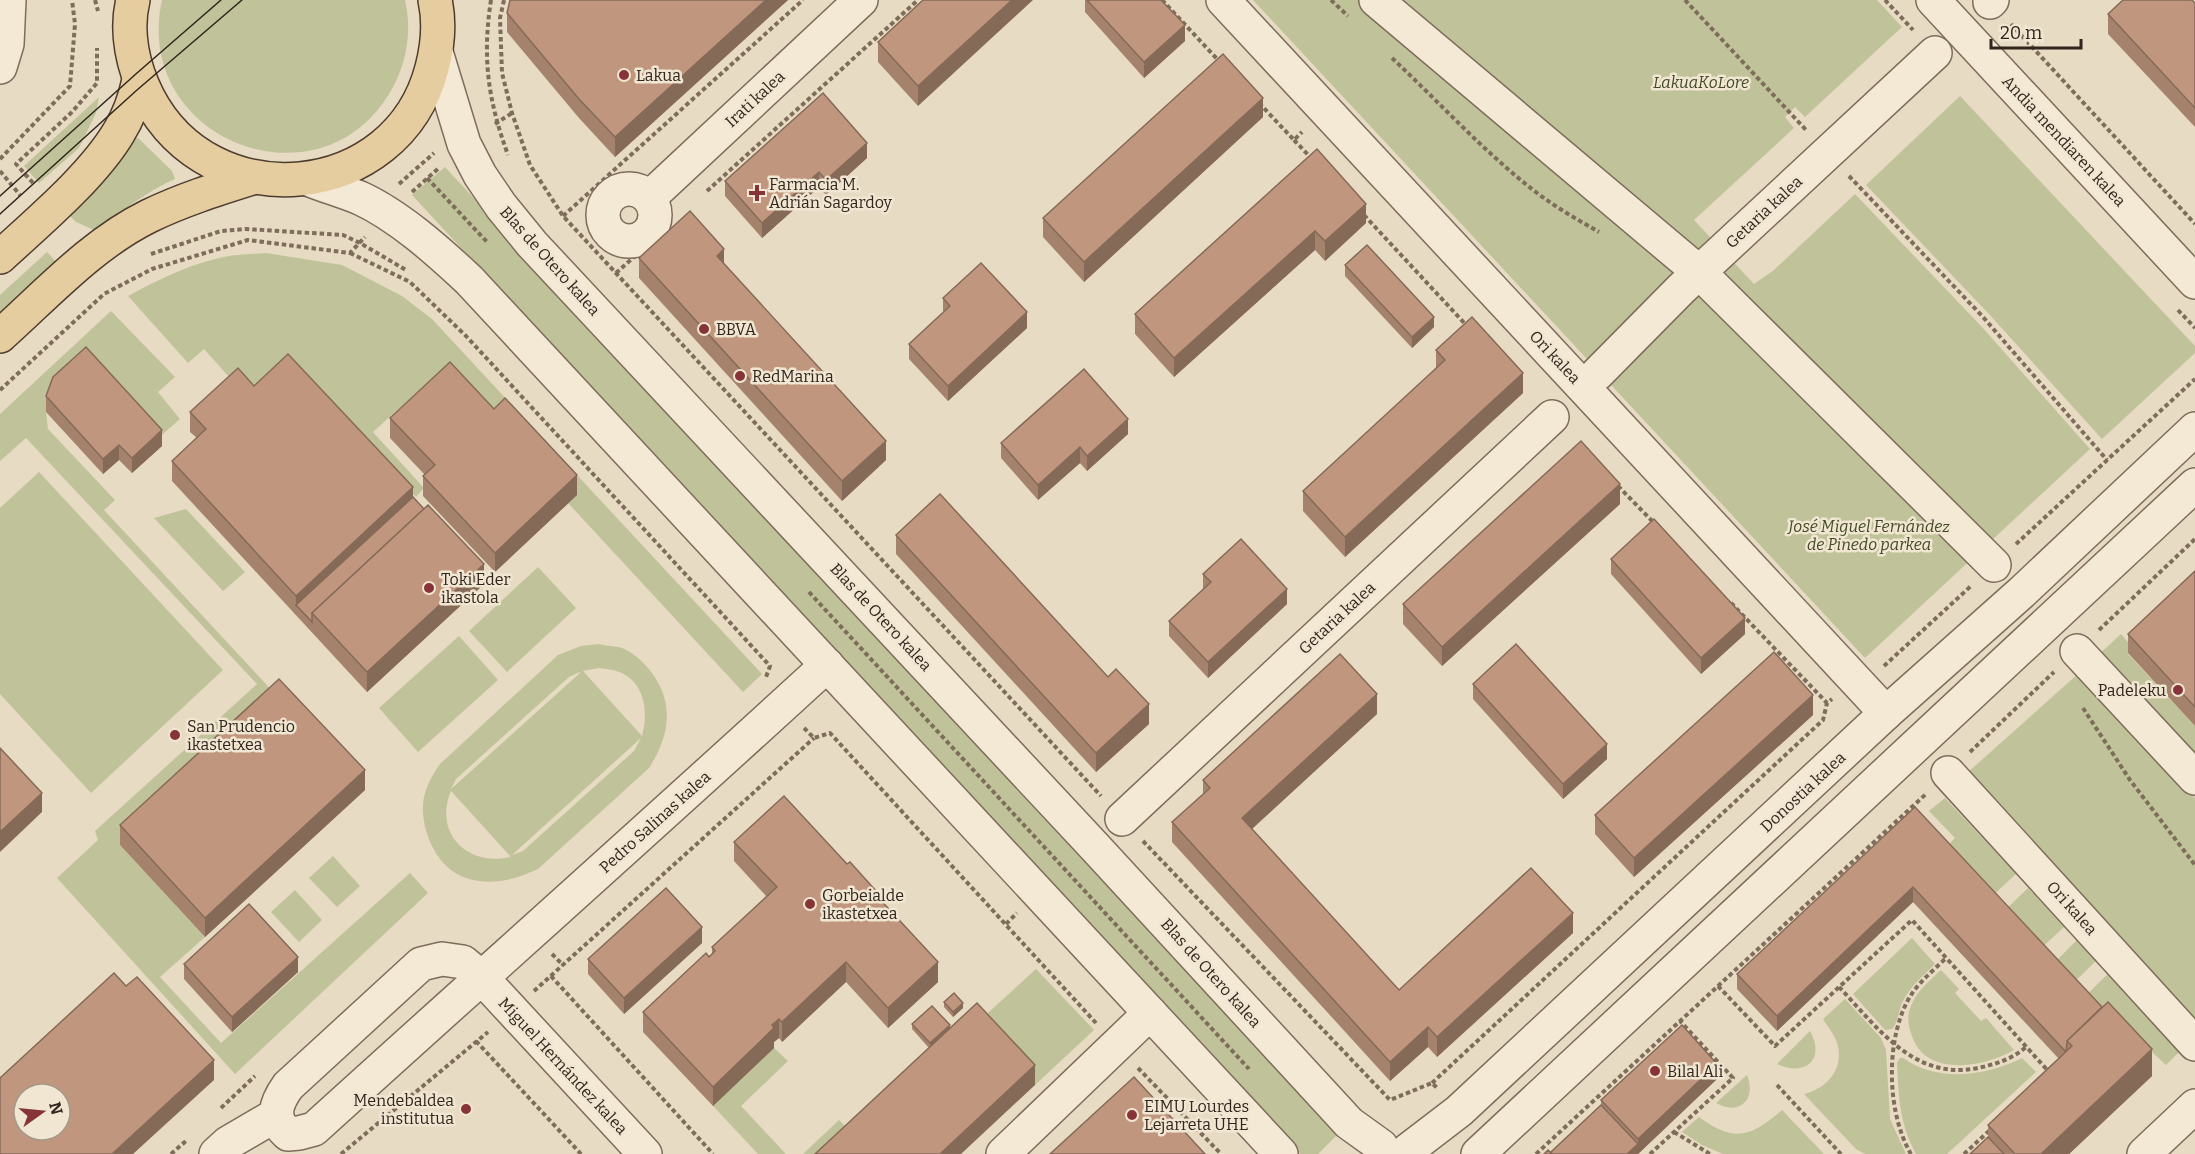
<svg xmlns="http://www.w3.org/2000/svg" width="2195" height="1154" viewBox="0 0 2195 1154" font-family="Bitter,serif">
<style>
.green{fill:#c0c399;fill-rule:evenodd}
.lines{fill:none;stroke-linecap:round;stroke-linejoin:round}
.minor-casing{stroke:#7f6d5c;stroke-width:36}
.major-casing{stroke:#4d3c30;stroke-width:36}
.path{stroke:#7f6d5c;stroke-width:4;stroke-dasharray:4.5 3;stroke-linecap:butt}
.minor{stroke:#f3e9d5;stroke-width:33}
.major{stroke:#e6cd9f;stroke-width:33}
.tram{stroke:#31261e;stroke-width:1.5}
.wall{fill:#a5826c}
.shaded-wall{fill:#866a58}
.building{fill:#c0977e;stroke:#866a58;stroke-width:1.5;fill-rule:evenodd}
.poi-dot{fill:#863438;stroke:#f0e6d1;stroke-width:2}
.labels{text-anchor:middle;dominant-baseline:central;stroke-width:5;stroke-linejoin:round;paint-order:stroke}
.poi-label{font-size:16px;fill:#31261e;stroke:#f0e6d1;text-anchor:start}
.park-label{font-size:16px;font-style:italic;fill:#434a28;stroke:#f0e6d1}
.street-label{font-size:16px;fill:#31261e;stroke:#f0e6d1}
</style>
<rect width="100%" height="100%" fill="#e7dbc3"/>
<g class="green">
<path d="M162,0H405C412,30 407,62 392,89C322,214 131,140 162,0Z"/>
<polygon points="1253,0 1877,0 1902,27 1805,117 1795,107 1785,117 1794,128 1694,220 1754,284 1774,270 1855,194 1982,327 2090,449 1865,658"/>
<polygon points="1960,96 2195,346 2195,353 2102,439 1988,313 1866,185"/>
<polygon points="99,97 96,113 79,148 39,183 24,166"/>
<path d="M134,138H138L172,171L175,179C145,192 121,212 96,231L76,222L69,215C93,191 116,167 134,138Z"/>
<polygon points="445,167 1341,1131 1318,1154 1300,1154 412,195"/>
<polygon points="47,252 58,264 0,318 0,295"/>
<path d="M266,253L342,265L402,296L432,319L762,674L743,692L568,503L577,495L494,428L440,371L373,432L424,488L416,497L288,361L255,391L229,377L204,349L188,363L128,296C159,279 194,262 229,256C241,254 254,254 266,253Z"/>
<polygon points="111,311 175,377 158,392 180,419 156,440 53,392 46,412 48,429 115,500 104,510 279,698 120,845 205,937 160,977 221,1043 410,873 428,893 235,1074 57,878 98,840 95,831 257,684 26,438 0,461 0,414"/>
<polygon points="39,472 223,670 91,793 0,694 0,508"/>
<polygon points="186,509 245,572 223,591 154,518"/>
<polygon points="538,567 576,608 507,672 469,631"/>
<polygon points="2121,634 2133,648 2128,654 2195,726 2195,767 2094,659"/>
<polygon points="459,636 498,680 418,752 379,708"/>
<path d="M599,644C606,646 615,646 622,648C632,652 641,660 648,668C675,700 671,734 649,768L538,869C515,880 491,886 466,878C436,869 418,826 424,797C427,784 433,774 440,764L558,655L581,646ZM599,668C607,669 615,670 622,673C646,685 648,714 642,736L583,671ZM580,672V673L451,789L456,779L569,677ZM641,738L634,751L523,851L512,855ZM451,791L510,856V857C468,867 433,833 451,791Z"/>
<polygon points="2080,672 2195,798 2195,1021 1966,774"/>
<polygon points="1945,798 2016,874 1988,900 1942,851 1955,838 1929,811"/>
<polygon points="333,856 360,886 337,907 309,878"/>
<polygon points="2028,888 2064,927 2037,952 2001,914"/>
<polygon points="295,890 322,920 299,942 271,912"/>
<path d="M1912,938L1935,964C1923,976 1910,987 1903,1001C1898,1010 1899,1021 1892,1029L1885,1030L1853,994Z"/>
<polygon points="2077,940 2096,961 2069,987 2050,967"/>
<polygon points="1036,969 1094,1030 1035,1085 977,1023"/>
<path d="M1941,970L1959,989L1955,993L1981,1021L1986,1018L2014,1050C1983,1068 1923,1078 1911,1033C1908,1025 1907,1014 1911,1006C1917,991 1929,981 1941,970Z"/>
<polygon points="2108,974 2180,1051 2166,1065 2152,1052 2140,1063 2081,1000"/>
<path d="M1845,999L1881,1038L1886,1050L1890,1119L1906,1154H1865L1856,1149L1804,1094C1829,1088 1846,1066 1836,1040C1833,1033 1827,1026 1823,1019Z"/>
<path d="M1810,1031C1826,1060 1805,1077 1777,1064Z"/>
<polygon points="774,1048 788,1061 741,1106 786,1154 758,1154 713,1106"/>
<path d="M1900,1058H1903C1939,1083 1985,1076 2022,1058L2036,1072L1947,1154H1916C1899,1122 1899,1098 1897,1063Z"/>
<path d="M1747,1075C1757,1100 1739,1116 1716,1103Z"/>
<path d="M1782,1110L1824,1154H1723L1702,1145L1682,1132L1699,1117C1734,1143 1751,1137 1782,1110Z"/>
<polygon points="839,1120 855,1136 836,1154 803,1154"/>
</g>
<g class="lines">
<defs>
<g id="minor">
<polyline points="1223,0 1886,713"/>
<polyline points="1376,0 1700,273 1994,565"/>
<polyline points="1933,0 2195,282"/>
<polyline points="1990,2 1992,0"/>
<polyline points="436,52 464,144 480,175 501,206 532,244 1094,846 1338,1111 1349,1123 1381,1146"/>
<polyline points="0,67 7,44 9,0"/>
<path d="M308,179C325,186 343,191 360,198C399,216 438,251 469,280L1281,1154"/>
<circle cx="629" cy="215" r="26"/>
<polyline points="649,198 861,0"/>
<polyline points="1597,374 1681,289 1935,53"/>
<polyline points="2077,651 2195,778"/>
<polyline points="1948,773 2195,1044"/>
<polyline points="1122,819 1552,417"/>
<polyline points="1408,1150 1459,1111 1886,713 2022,592 2195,429"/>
<polyline points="216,1154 228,1143 276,1115"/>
<path d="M645,1154L482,978L463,962L442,959L421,964L288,1086C276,1103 270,1118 288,1134L299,1133L314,1129C485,974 657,821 827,665"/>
<polyline points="1003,1154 1150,1013"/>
<polyline points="1478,1154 2195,485"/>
<polyline points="2144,1154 2195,1106"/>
</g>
<g id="major">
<path d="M133,0C125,32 133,68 148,97C211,219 397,203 432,68C438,45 440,23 435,0"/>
<path d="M0,257C38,222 93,176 119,132C129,116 135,99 139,80"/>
<path d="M0,336C47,294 92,244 149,216C182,200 217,189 252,178"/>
</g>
</defs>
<use href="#minor" class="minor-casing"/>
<use href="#major" class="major-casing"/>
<g class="path">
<polyline points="95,0 98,11"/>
<path d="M491,0C482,58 488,100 508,155"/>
<polyline points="504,0 500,18 502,73 512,113 530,165 563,216 1101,796"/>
<polyline points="1162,0 1219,61"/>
<polyline points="1331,0 1348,16"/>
<polyline points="1685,0 1807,131"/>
<polyline points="1885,0 1913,30"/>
<polyline points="2011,24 2195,224"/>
<path d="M1392,58C1440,103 1485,153 1537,193C1557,208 1578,220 1599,232"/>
<polyline points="1259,103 1294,140 1302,132"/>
<polyline points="495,124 512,113"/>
<polyline points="1294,140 1312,159"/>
<polyline points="0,159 70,86 75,24 72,0"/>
<polyline points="0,171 20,195"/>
<polyline points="1849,176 1983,317 2107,460"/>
<polyline points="427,178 487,242"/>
<polyline points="33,183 16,164 72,112 97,83 97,48"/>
<polyline points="399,184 434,153"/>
<polyline points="707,191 918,0"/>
<polyline points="412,192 440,167"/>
<polyline points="1364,215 1467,326"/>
<polyline points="563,216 803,0"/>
<polyline points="350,253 410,282 466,336 770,666 766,677"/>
<polyline points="151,254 221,231 246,229 343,235 360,243 406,270"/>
<polyline points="616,273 671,224"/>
<polyline points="2178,310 2195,328"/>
<polyline points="0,390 104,294 152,269 248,240 350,253 365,237"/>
<polyline points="1618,486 1655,524"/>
<polyline points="2016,544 2195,379"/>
<polyline points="809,592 1249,1069"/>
<polyline points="1731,603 1827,703 1832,699"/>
<polyline points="2099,630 2195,539"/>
<polyline points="1884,666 1971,586"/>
<polyline points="2083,708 2130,780 2195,865"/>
<polyline points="804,728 814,738 830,733 1096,1023"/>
<polyline points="1970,752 2054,672"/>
<polyline points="1143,841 1390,1100 1432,1083 1438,1089"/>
<polyline points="1006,924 1017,913"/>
<polyline points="552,954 563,965"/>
<polyline points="551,976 713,1154"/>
<polyline points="1718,986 1775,1046 1912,920 2049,1072"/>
<path d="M1839,987C1878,1028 1914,1081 1978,1068C1996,1064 2013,1059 2027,1046"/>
<polyline points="534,991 814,738"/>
<polyline points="476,1041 581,1154"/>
<polyline points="1138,1068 1221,1154"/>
<polyline points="1432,1083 1823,720 1827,703"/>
<polyline points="1777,1085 1841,1154"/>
<polyline points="221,1108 255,1076"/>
<polyline points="1674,1132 1710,1154"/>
<polyline points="171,1154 187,1140"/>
<polyline points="341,1154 488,1032"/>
<polyline points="1536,1154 1926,794"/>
<polyline points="1650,1154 1733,1078 1680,1021"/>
<path d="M1911,1154C1886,1112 1885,1036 1911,995C1920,981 1935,969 1946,958"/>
<polyline points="1964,1154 1990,1130"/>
</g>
<use href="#minor" class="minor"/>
<use href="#major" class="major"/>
<g class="tram">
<polyline points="0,196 137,73 221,0"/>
<polyline points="0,214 137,90 242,0"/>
</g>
</g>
<g class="wall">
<polygon points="788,0 615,157 579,118 507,32 507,13"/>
<polygon points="923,0 918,106 878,62 878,42"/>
<polygon points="1085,0 1161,0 1185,41 1144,78 1085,12"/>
<polygon points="2195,3 2195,127 2108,34 2108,14"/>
<polygon points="1263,117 1084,282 1043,237 1043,218"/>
<polygon points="1317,149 1366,223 1325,261 1315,250 1174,377 1135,334 1135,314"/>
<polygon points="867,158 826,195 819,187 762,238 725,196 725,181"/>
<polygon points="639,258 724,264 886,460 842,501 639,278"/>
<polygon points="1345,265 1434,327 1412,348 1345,276"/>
<polygon points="943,298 1027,328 948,401 909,359 909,344 943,313"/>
<polygon points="1436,350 1523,393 1345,557 1303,511 1303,491 1436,369"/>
<polygon points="254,386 413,497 484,584 367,692 172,481 172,461 197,438 190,432 190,412"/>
<polygon points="46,396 162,446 132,473 119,460 103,474 46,412"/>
<polygon points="390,418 577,495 495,572 423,496 423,476 425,475 390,438"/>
<polygon points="1128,434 1087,471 1080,463 1038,500 1001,458 1001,443"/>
<polygon points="1620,504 1442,666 1403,624 1403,604"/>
<polygon points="896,535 1108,677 1149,724 1096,772 896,554"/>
<polygon points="1611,559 1745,634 1701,674 1611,574"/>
<polygon points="2195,571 2195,726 2128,653 2128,634"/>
<polygon points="1203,574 1287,604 1208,678 1169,636 1169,621 1203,589"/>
<polygon points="1473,684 1607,759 1563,799 1473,699"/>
<polygon points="1377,714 1252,829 1399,990 1573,933 1437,1057 1428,1047 1390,1081 1172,842 1172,822 1203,794 1203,780"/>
<polygon points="1813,715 1634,877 1595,834 1595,815"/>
<polygon points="365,790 205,937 120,845 120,825"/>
<polygon points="1915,807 2152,1076 2069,1154 1970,1154 1988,1137 1988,1125 2059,1059 1913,902 1777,1031 1737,989 1737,974"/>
<polygon points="734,842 877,896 938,982 888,1028 846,982 782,1042 779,1038 774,1042 774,1048 713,1106 643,1032 643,1012 709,957 712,954 712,947 767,897 734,861"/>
<polygon points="702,943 624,1014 588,974 588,959"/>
<polygon points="184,964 298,972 232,1032 184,979"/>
<polygon points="944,1002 963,1008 953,1017 944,1007"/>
<polygon points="912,1024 950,1029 1035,1085 929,1048 912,1029"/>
<polygon points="1717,1079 1638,1154 1551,1152 1601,1105 1601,1100"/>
</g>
<g class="shaded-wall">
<polygon points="766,0 788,0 615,157 615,137"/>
<polygon points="1012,0 1033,0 918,106 918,86"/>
<polygon points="1185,25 1185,41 1144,78 1144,62"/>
<polygon points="1263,98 1263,117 1084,282 1084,262"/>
<polygon points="867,143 867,158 826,195 826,180"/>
<polygon points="819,172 819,187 762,238 762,223"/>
<polygon points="1366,204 1366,223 1325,261 1325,241"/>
<polygon points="1315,231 1315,250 1174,377 1174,358"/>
<polygon points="724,249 724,269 717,256"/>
<polygon points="1027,312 1027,328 948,401 948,386"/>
<polygon points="1434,317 1434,327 1412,348 1412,337"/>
<polygon points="1523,373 1523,393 1345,557 1345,537"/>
<polygon points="1128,419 1128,434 1087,471 1087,456"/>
<polygon points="162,430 162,446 132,473 132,458"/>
<polygon points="886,441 886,460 842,501 842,481"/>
<polygon points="119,445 119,460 103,474 103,459"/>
<polygon points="1080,447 1080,463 1038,500 1038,485"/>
<polygon points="577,475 577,495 495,572 495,553"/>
<polygon points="1620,484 1620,504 1442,666 1442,647"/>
<polygon points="413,487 413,507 296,605 296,596"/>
<polygon points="484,564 484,584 367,692 367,672"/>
<polygon points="1287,589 1287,604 1208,678 1208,662"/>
<polygon points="1745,618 1745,634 1701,674 1701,658"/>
<polygon points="1377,694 1377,714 1242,838 1242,818"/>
<polygon points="1813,695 1813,715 1634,877 1634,858"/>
<polygon points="1149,704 1149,724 1096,772 1096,753"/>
<polygon points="1607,744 1607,759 1563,799 1563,784"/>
<polygon points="365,770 365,790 205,937 205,918"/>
<polygon points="42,793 42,812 0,852 0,832"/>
<polygon points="1913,887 1913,902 1777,1031 1777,1016"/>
<polygon points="1573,913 1573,933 1437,1057 1437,1037"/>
<polygon points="702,927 702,943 624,1014 624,998"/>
<polygon points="298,957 298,972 232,1032 232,1017"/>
<polygon points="846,962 846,982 782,1042 782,1022"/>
<polygon points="938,962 938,982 888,1028 888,1008"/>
<polygon points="963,1003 963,1008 953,1017 953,1012"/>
<polygon points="779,1019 779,1038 774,1042 774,1048 713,1106 713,1087"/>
<polygon points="950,1025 950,1030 930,1048 930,1043"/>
<polygon points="1428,1027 1428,1047 1390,1081 1390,1062"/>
<polygon points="2152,1049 2152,1076 2069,1154 2041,1154"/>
<polygon points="214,1060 214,1080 133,1154 112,1154"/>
<polygon points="1717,1064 1717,1079 1638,1154 1627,1154 1638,1144 1638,1139"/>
<polygon points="1035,1065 1035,1085 961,1154 940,1154"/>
</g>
<g class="building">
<polygon points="510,0 766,0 615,137 579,99 507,13"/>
<polygon points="923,0 1012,0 918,86 878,42"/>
<polygon points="1087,0 1161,0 1185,25 1144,62"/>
<polygon points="2123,0 2192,0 2195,3 2195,108 2108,14"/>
<polygon points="1223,54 1263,98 1084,262 1043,218"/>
<polygon points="823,93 867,143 826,180 819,172 762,223 725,181"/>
<polygon points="1317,149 1366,204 1325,241 1315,231 1174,358 1135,314"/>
<polygon points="690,211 724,249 717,256 886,441 842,481 639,258"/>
<polygon points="1367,245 1434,317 1412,337 1345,265"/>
<polygon points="981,263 1027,312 948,386 909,344 950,306 943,298"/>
<polygon points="1472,317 1523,373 1345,537 1303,491 1445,360 1436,350"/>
<polygon points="86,347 162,430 132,458 119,445 103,459 46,396 53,377"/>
<polygon points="288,354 413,487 296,596 172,461 206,429 190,412 238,368 254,386"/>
<polygon points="450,362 494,409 505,398 577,475 495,553 423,476 435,465 390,418"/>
<polygon points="1084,369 1128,419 1087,456 1080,447 1038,485 1001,443"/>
<polygon points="1581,441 1620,484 1442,647 1403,604"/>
<polygon points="940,494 1108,677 1116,669 1149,704 1096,753 896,535"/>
<polygon points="413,497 424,509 312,613 312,622 296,605"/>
<polygon points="428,505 484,564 367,672 312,613"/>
<polygon points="1654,519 1745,618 1701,658 1611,559"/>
<polygon points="1241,539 1287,589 1208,662 1169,621 1211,582 1203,574"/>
<polygon points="2195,571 2195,707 2128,634"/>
<polygon points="1516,644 1607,744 1563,784 1473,684"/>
<polygon points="1774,652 1813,695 1634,858 1595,815"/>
<polygon points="1340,654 1377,694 1242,818 1399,990 1531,868 1573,913 1437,1037 1428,1027 1390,1062 1172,822 1210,788 1203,780"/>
<polygon points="279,679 365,770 205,918 120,825"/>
<polygon points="0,748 42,793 0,832"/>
<polygon points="784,796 847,864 850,862 877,892 875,894 938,962 888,1008 846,962 782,1022 779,1019 772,1025 774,1028 713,1087 643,1012 706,953 709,957 715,951 712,947 777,887 734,842"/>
<polygon points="1915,807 2102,1007 2067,1041 2066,1052 1913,887 1777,1016 1737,974"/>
<polygon points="666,888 702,927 624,998 588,959"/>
<polygon points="249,904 298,957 232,1017 184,964"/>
<path d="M114,973L126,986L137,977L214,1060L112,1154H0V1078ZM24,1094H60V1130H24Z"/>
<polygon points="954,993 963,1003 953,1012 944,1002"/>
<polygon points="2108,1002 2152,1049 2041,1154 2015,1154 1988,1125 2072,1046 2067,1041"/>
<polygon points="977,1003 1035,1065 940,1154 815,1154"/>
<polygon points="932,1006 950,1025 930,1043 912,1024"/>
<polygon points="1682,1025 1717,1064 1638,1139 1601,1100"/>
<polygon points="1134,1077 1205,1154 1050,1154"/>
<polygon points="1601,1105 1638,1144 1627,1154 1552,1154 1551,1152"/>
<polygon points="1988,1137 2004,1154 1970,1154"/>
<polygon points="1548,1150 1552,1154 1544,1154"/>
</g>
<g class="poi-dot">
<circle cx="624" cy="75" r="6"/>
<path d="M754 184h6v6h6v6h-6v6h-6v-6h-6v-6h6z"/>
<circle cx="704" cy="329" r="6"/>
<circle cx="740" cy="376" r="6"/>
<circle cx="429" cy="588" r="6"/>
<circle cx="2178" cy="690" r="6"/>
<circle cx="175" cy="735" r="6"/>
<circle cx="810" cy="904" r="6"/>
<circle cx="1655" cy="1071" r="6"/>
<circle cx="466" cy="1109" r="6"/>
<circle cx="1132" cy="1115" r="6"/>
</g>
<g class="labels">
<g class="poi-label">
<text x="636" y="75">Lakua</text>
<text x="769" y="184">Farmacia M.<tspan x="769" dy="18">Adrián Sagardoy</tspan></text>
<text x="716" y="329">BBVA</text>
<text x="752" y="376">RedMarina</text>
<text x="441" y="579">Toki Eder<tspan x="441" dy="18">ikastola</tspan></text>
<text x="2166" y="690" text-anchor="end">Padeleku</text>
<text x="187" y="726">San Prudencio<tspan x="187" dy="18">ikastetxea</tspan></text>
<text x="822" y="895">Gorbeialde<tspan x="822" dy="18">ikastetxea</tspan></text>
<text x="1667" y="1071">Bilal Ali</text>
<text x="454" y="1100" text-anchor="end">Mendebaldea<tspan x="454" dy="18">institutua</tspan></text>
<text x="1144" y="1106">EIMU Lourdes<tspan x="1144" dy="18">Lejarreta UHE</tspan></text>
</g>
<g class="park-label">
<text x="1701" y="82">LakuaKoLore</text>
<text x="1869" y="526">José Miguel Fernández<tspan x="1869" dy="18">de Pinedo parkea</tspan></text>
</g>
<g class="street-label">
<text transform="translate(755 99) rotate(-43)">Irati kalea</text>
<text transform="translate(2064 141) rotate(47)">Andia mendiaren kalea</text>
<text transform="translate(1764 212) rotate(-43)">Getaria kalea</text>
<text transform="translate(550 261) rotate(48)">Blas de Otero kalea</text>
<text transform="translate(1555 357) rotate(47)">Ori kalea</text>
<text transform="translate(881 617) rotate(47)">Blas de Otero kalea</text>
<text transform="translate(1337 618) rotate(-43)">Getaria kalea</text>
<text transform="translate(1803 792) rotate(-43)">Donostia kalea</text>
<text transform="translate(655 822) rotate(-42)">Pedro Salinas kalea</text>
<text transform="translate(2072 908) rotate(48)">Ori kalea</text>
<text transform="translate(1211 973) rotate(48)">Blas de Otero kalea</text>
<text transform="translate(563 1066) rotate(47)">Miguel Hernández kalea</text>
</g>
</g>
<g transform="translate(42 1112) rotate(75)"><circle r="28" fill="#f0e6d1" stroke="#a49989" stroke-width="1.5"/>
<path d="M0-4.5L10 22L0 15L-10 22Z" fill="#863438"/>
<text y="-9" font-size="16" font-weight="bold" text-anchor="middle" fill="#31261e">N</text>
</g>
<path d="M1991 39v9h90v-9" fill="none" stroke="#31261e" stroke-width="3"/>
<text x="2000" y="39" font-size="18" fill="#31261e" stroke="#f0e6d1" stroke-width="4.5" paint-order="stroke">20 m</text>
</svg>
